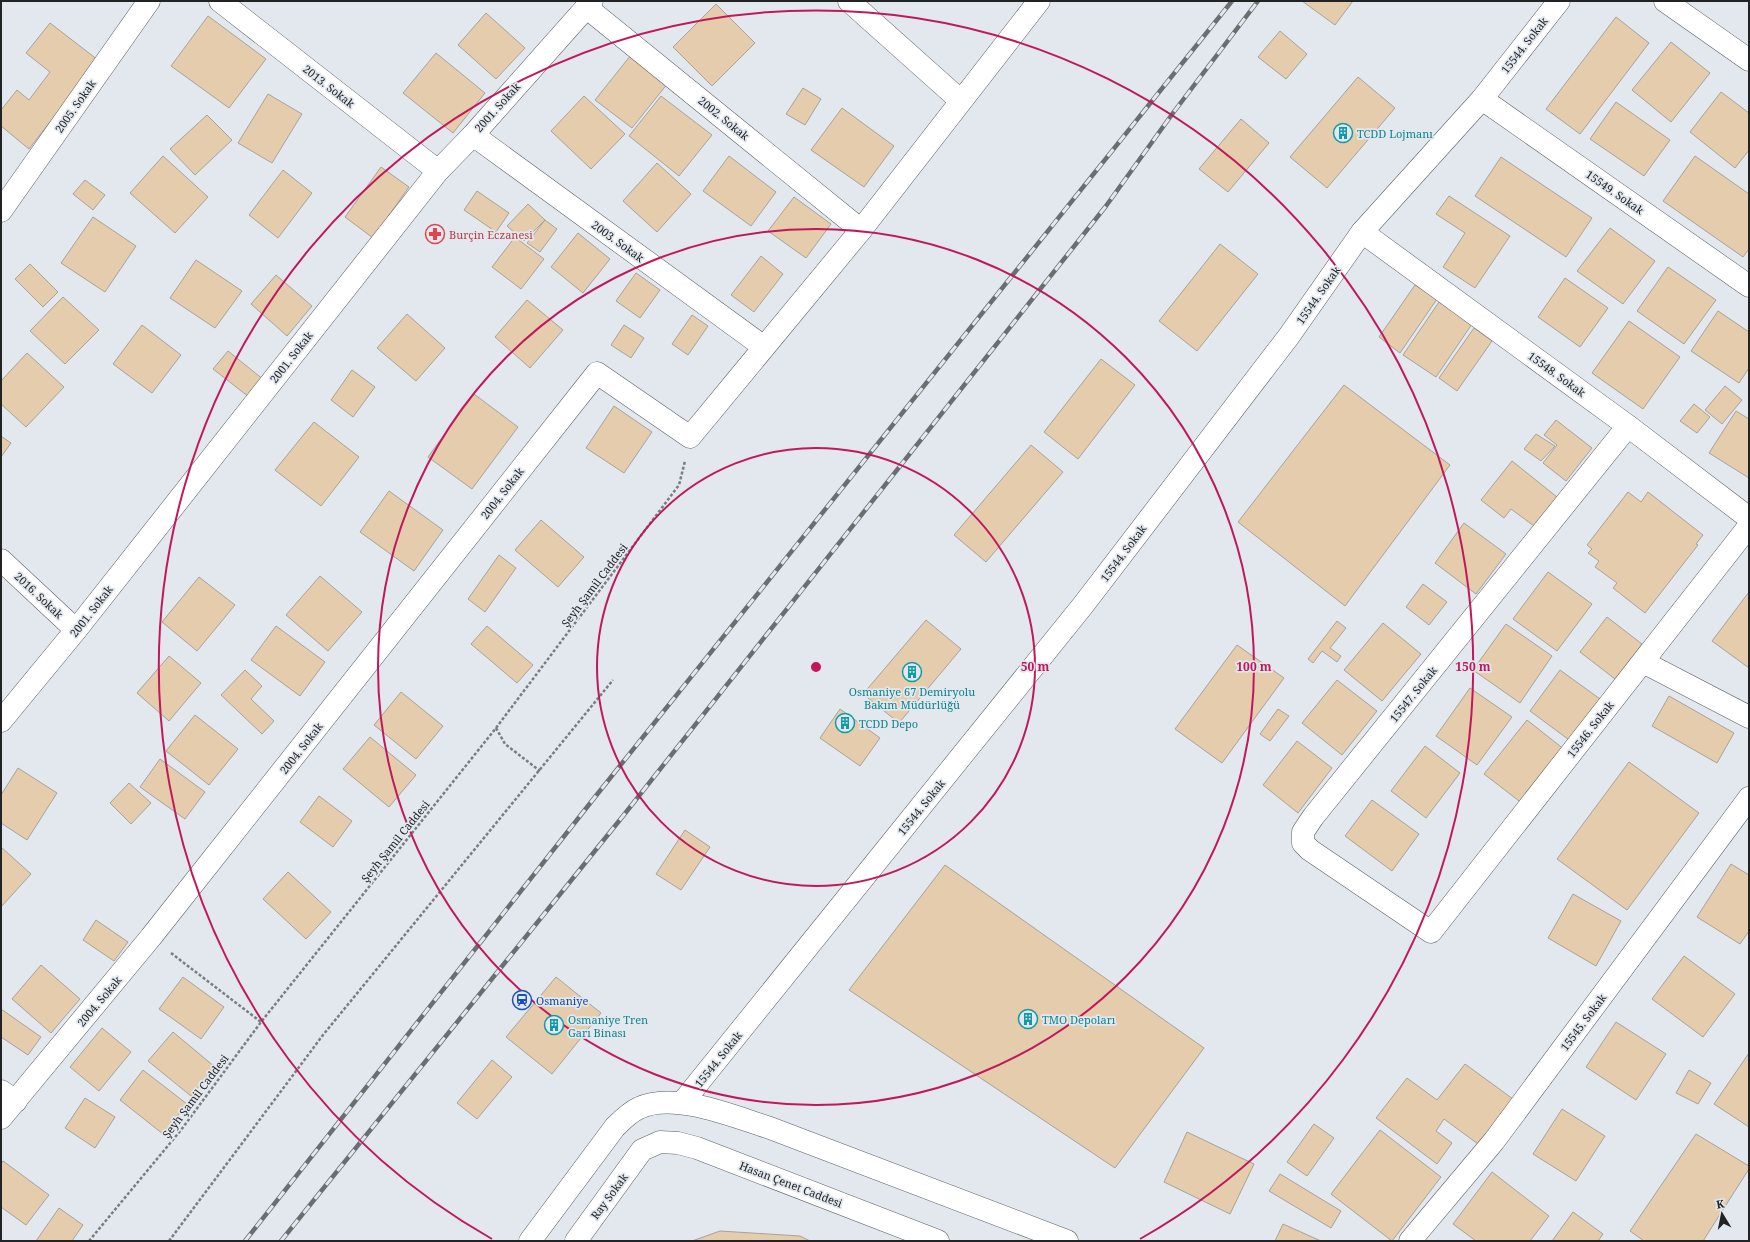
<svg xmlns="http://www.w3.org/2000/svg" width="1750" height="1242" viewBox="0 0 1750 1242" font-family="'Noto Serif',serif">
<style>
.building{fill:#e5ccac;stroke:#a7a29c}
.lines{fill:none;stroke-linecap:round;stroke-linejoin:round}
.minor-casing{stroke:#5b6065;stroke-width:23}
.tertiary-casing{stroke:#5b6065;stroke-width:23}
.path{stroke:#797d81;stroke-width:2.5;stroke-dasharray:3 2;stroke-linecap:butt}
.minor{stroke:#fff;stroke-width:22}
.tertiary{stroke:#fff;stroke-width:22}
.rail-casing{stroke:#6a6e71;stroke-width:4.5}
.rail{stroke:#e2e8ee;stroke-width:3;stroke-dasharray:9;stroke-linecap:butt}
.ring{fill:none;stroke:#c2185b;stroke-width:2}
.labels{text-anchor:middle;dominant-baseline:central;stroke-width:3.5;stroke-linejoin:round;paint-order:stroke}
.street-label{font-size:11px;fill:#212325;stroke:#e2e8ee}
.culture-label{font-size:11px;fill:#0d838f;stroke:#e2e8ee;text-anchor:start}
.health-label{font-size:11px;fill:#be3a42;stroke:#e2e8ee;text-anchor:start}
.transit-label{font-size:11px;fill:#164399;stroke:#e2e8ee;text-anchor:start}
.centre{fill:#c2185b;stroke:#e2e8ee;stroke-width:2}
.ring-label{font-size:12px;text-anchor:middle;font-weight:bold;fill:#c2185b;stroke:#e2e8ee;stroke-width:3.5;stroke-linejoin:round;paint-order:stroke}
</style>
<rect width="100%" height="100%" fill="#e2e8ee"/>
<g class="building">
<polygon points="1302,1 1353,1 1335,25"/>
<polygon points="716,4 755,43 712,86 673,47"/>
<polygon points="486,13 525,48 496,79 458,45"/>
<polygon points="208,16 266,59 229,108 171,66"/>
<polygon points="1616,17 1649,43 1580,134 1546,109"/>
<polygon points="50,23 98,60 29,149 1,126 1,110 17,90 29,100 50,72 26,53"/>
<polygon points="1280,31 1307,54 1286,79 1258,57"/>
<polygon points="1671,42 1710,73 1671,122 1632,90"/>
<polygon points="436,53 485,93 453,133 403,93"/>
<polygon points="631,55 668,83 632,128 595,100"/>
<polygon points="1358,77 1395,108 1327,188 1290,157"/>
<polygon points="803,88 821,99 805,125 786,114"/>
<polygon points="1721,92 1749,113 1749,150 1735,168 1690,132"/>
<polygon points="268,94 302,114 272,163 238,143"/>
<polygon points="584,96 625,134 591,169 551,131"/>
<polygon points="661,96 712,135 679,176 629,136"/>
<polygon points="1616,102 1670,140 1644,176 1590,139"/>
<polygon points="842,108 894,146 864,187 811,150"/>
<polygon points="207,115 232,140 195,175 170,149"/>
<polygon points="1241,119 1269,143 1228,192 1199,169"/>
<polygon points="163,156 208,197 175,233 130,193"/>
<polygon points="729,156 776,192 751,226 703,191"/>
<polygon points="1695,156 1749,194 1749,249 1743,257 1663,201"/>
<polygon points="1501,157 1592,218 1566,257 1475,196"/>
<polygon points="657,163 691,194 657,232 623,201"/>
<polygon points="381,167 409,187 373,238 345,217"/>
<polygon points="283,170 312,193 278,238 249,215"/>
<polygon points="85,180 105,195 93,210 73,194"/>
<polygon points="477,191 509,213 496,232 464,210"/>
<polygon points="1449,196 1510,236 1475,288 1443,267 1465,233 1436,214"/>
<polygon points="794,197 831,224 806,258 768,231"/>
<polygon points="528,204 545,220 524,241 507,226"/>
<polygon points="93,217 136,246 105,292 61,263"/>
<polygon points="545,220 557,229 540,252 527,243"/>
<polygon points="1610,228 1655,261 1623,304 1577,271"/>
<polygon points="578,233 610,259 583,293 551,267"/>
<polygon points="515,237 544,259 521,289 492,267"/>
<polygon points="1220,244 1258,274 1197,351 1159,321"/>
<polygon points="761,256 783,274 754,312 731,295"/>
<polygon points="196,260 242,291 215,328 170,298"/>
<polygon points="30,264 58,292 43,307 15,279"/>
<polygon points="1668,267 1716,300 1684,344 1637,311"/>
<polygon points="636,273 660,290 640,318 616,301"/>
<polygon points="276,275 312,306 287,336 251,304"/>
<polygon points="1565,278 1608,308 1580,347 1538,317"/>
<polygon points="1415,285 1437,299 1400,353 1379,337"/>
<polygon points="63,297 99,330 65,364 30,331"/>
<polygon points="527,300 563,330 530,368 495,337"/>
<polygon points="1439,302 1472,324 1436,377 1403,355"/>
<polygon points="1718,311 1749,332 1749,368 1739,383 1691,351"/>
<polygon points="407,314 445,348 416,381 377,348"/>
<polygon points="692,315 708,326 688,355 672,344"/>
<polygon points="1629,321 1680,357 1643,409 1592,373"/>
<polygon points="142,325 181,355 152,393 113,364"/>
<polygon points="624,325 644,338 631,358 611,345"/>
<polygon points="1474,328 1492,341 1457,391 1439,378"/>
<polygon points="228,351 264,380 249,397 213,369"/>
<polygon points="27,353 64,387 26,427 1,404 1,381"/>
<polygon points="1101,359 1135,385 1078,459 1044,432"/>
<polygon points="352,370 375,387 353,417 331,400"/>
<polygon points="1344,385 1450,465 1345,606 1238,522"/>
<polygon points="1725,386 1742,400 1722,424 1705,410"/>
<polygon points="474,394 518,427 472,489 428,457"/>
<polygon points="1694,404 1710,417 1697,433 1680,421"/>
<polygon points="614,406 652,432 624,473 586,448"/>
<polygon points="1736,411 1749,419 1749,478 1709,453"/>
<polygon points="1556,420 1592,448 1566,481 1543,463 1557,445 1544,435"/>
<polygon points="314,422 359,457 321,506 275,470"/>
<polygon points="1536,434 1555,446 1541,461 1524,449"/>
<polygon points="1,436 11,443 1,457"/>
<polygon points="1031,445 1063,472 986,562 954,535"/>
<polygon points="1512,461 1557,497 1534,526 1511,509 1504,518 1481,500"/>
<polygon points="389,491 443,530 414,571 360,532"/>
<polygon points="1628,492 1641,502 1648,492 1703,535 1696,544 1698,545 1645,613 1613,588 1617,583 1595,567 1599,561 1588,553 1592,549 1587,545"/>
<polygon points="541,520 584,557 558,587 515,550"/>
<polygon points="1464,523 1506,554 1476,594 1435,563"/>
<polygon points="499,555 516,568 485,612 468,599"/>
<polygon points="1548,572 1592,604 1557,651 1513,619"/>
<polygon points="320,576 362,612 328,651 286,615"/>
<polygon points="199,577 235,605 197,651 162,622"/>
<polygon points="1423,584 1447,602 1429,625 1406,607"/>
<polygon points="1749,592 1749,668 1712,641"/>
<polygon points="1607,617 1642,644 1615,679 1580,652"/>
<polygon points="926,620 961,649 899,723 863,694"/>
<polygon points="1337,621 1346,628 1330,648 1341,656 1337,662 1322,651 1313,663 1308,659"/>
<polygon points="1383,623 1421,654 1382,701 1344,670"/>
<polygon points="1506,624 1552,656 1520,703 1473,670"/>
<polygon points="276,626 325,662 300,696 251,660"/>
<polygon points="487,626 533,665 517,683 471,644"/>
<polygon points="1237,645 1284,678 1222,763 1175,729"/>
<polygon points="169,656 201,683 169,721 137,693"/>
<polygon points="245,670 262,686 251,699 274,721 262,734 221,695"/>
<polygon points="1560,670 1607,704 1576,745 1530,711"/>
<polygon points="1337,680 1377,711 1342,755 1302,723"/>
<polygon points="1470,688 1512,717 1477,765 1436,736"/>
<polygon points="401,692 443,726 416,759 374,725"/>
<polygon points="1669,696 1734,733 1717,763 1652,726"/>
<polygon points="840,709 880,738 860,766 820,738"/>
<polygon points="1278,709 1289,716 1270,741 1260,734"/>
<polygon points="195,715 238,749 209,785 166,751"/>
<polygon points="1527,720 1565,750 1523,804 1484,774"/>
<polygon points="370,737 416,775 389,807 343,769"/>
<polygon points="1297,741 1332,768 1298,813 1263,785"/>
<polygon points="1425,746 1460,773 1426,818 1391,791"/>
<polygon points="160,759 205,792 185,819 140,787"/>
<polygon points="1629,762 1699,813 1627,910 1557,859"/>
<polygon points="18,768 57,793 27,840 1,823 1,795"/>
<polygon points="129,783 151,803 131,824 110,803"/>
<polygon points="319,796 352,821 333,847 300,822"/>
<polygon points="1372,800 1419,834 1392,871 1345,836"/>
<polygon points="685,830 710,847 681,890 656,874"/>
<polygon points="1,847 31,874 1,907"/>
<polygon points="1731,864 1749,875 1749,931 1740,944 1697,917"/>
<polygon points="945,865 1204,1048 1115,1168 849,990"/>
<polygon points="288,872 331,912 306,939 263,899"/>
<polygon points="1573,894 1621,921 1596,966 1548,938"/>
<polygon points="96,920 128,942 114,961 83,940"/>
<polygon points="1684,956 1735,994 1703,1037 1652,999"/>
<polygon points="41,965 80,999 51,1033 12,999"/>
<polygon points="183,977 224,1007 201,1039 159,1009"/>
<polygon points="556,977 601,1013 552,1074 506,1037"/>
<polygon points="1,1009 41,1037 28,1055 1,1037"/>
<polygon points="1616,1022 1666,1054 1636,1100 1586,1067"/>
<polygon points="102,1028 131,1052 99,1091 70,1067"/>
<polygon points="173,1032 215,1067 191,1096 148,1061"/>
<polygon points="1749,1053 1749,1127 1714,1104"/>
<polygon points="492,1060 512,1077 477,1119 457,1103"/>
<polygon points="1465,1064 1513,1099 1478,1144 1444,1119 1436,1131 1452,1143 1437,1164 1376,1118 1407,1078 1437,1100"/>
<polygon points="143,1070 187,1104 163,1134 120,1100"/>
<polygon points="1689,1070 1711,1083 1698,1104 1676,1093"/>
<polygon points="85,1098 115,1117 95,1148 65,1128"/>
<polygon points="1562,1109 1605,1136 1576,1181 1533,1154"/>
<polygon points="1314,1124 1334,1138 1307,1176 1287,1162"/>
<polygon points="1380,1130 1441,1177 1392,1241 1331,1194"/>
<polygon points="1187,1132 1254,1164 1230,1214 1164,1182"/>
<polygon points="1696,1134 1749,1166 1749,1169 1703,1241 1644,1241 1630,1231"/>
<polygon points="3,1161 49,1195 26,1225 1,1207 1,1164"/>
<polygon points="1492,1172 1549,1216 1530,1241 1476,1241 1453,1224"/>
<polygon points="1280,1174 1341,1211 1331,1228 1269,1191"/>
<polygon points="59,1208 83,1225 72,1241 36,1241"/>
<polygon points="1573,1212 1603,1234 1598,1241 1552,1241"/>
<polygon points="1283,1224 1321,1241 1275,1241"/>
<polygon points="720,1231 800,1236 810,1241 692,1241"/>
</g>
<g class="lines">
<defs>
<g id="minor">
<polyline points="220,1 438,171"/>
<polyline points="849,1 961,101"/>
<polyline points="1665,1 1749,60"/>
<polyline points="586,7 861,230"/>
<polyline points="1482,99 1749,286"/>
<polyline points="473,135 764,347"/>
<polyline points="1,211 149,1"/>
<polyline points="1362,232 1628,426 1749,518"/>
<polyline points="1628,426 1313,817 1303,832 1303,843 1310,850 1431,932 1749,526"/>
<polyline points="1,560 76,630"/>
<polyline points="1643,662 1749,717"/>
<polyline points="1,721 76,630 438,171 473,135 592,1"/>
<polyline points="1,1091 16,1101"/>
<polyline points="682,1103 1084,604 1289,336 1362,232 1482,99 1559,1"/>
<polyline points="1,1118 151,937 597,373 690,437 861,230 1039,1"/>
<polyline points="1410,1241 1494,1141 1749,798"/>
</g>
<g id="tertiary">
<path d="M530,1241L615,1127C622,1120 630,1112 639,1108C674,1091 735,1117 770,1128L1067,1241"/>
<polyline points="576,1241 642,1150 660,1142 678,1143 697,1148 938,1241"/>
</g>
</defs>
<use href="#minor" class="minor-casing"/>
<use href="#tertiary" class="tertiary-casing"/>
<g class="path">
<polyline points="496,728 505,744 540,771"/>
<polyline points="171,953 261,1022"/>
<polyline points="89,1241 181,1130 261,1022 496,728 679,485 685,461"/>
<polyline points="169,1241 323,1035 613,680"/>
</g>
<use href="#minor" class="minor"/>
<use href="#tertiary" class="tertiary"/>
<defs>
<g id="rail">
<polyline points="245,1241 595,797 1232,1"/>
<polyline points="281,1241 623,816 1106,206 1173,113 1258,1"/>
</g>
</defs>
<use href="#rail" class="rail-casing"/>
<use href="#rail" class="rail"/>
</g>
<g class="ring">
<circle cx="816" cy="667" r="219"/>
<circle cx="816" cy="667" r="438"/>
<path d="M492 1239A657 657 0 1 1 1140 1239"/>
</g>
<defs>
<symbol id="building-ring" viewBox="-11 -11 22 22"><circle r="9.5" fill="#e2e8ee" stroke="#0f9aa8" stroke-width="1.5"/><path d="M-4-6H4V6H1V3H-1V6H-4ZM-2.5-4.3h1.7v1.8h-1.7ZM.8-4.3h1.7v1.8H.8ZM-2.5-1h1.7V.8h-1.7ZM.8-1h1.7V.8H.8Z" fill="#0f9aa8"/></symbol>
<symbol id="pharmacy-ring" viewBox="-11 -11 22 22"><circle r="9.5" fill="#e2e8ee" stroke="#e0444e" stroke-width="1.5"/><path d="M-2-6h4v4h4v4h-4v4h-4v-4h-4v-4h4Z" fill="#e0444e"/></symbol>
<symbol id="station-ring" viewBox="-11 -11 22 22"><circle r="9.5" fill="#e2e8ee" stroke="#1a4fb4" stroke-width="1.5"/><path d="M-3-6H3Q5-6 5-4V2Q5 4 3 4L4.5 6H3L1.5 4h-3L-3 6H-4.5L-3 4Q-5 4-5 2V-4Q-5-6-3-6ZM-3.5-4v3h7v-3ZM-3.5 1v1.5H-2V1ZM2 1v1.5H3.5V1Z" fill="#1a4fb4"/></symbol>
</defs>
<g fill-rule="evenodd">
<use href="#building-ring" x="1332" y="122" width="22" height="22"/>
<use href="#pharmacy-ring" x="424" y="223" width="22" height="22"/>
<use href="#building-ring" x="901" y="661" width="22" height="22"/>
<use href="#building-ring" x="834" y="712" width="22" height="22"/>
<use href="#station-ring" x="511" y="989" width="22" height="22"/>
<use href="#building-ring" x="1017" y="1008" width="22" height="22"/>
<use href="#building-ring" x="543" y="1014" width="22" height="22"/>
</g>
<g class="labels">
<g class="street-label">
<text transform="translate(1524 45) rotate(-52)">15544. Sokak</text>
<text transform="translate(329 86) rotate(38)">2013. Sokak</text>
<text transform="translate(75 106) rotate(-55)">2005. Sokak</text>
<text transform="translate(497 107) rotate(-48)">2001. Sokak</text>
<text transform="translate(724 118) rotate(39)">2002. Sokak</text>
<text transform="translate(1615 192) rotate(35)">15549. Sokak</text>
<text transform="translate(618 241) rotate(36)">2003. Sokak</text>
<text transform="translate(1318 295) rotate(-55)">15544. Sokak</text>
<text transform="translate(291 357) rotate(-52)">2001. Sokak</text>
<text transform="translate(1557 374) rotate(36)">15548. Sokak</text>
<text transform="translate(502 493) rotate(-52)">2004. Sokak</text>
<text transform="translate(1123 553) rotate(-53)">15544. Sokak</text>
<text transform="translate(594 585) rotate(-53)">Şeyh Şamil Caddesi</text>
<text transform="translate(39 595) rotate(43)">2016. Sokak</text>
<text transform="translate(91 611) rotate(-52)">2001. Sokak</text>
<text transform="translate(1413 694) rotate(-51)">15547. Sokak</text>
<text transform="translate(1590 729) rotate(-52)">15546. Sokak</text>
<text transform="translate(301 748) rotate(-52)">2004. Sokak</text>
<text transform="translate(921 807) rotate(-51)">15544. Sokak</text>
<text transform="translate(395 841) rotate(-51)">Şeyh Şamil Caddesi</text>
<text transform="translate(99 1001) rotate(-50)">2004. Sokak</text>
<text transform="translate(1583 1022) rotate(-53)">15545. Sokak</text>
<text transform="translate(718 1059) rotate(-51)">15544. Sokak</text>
<text transform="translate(195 1096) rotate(-53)">Şeyh Şamil Caddesi</text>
<text transform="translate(791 1184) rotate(21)">Hasan Çenet Caddesi</text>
<text transform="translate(609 1196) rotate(-54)">Ray Sokak</text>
</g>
<g class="culture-label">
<text x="1357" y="133">TCDD Lojmanı</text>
<text x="912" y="691" text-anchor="middle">Osmaniye 67 Demiryolu<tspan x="912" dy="13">Bakım Müdürlüğü</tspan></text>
<text x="859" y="723">TCDD Depo</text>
<text x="568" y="1019">Osmaniye Tren<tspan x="568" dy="13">Garı Binası</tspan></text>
<text x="1042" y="1019">TMO Depoları</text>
</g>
<g class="health-label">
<text x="449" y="234">Burçin Eczanesi</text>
</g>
<g class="transit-label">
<text x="536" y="1000">Osmaniye</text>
</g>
</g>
<circle cx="816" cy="667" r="6" class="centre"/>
<g class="ring-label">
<text x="1035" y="671">50 m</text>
<text x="1254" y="671">100 m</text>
<text x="1473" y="671">150 m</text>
</g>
<rect width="1750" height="1242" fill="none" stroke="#212325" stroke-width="4"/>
<g transform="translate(1722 1214) rotate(350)" stroke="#e2e8ee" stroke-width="3" paint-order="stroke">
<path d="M0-3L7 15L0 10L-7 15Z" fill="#212325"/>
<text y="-6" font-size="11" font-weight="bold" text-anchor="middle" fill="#212325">K</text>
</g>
</svg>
